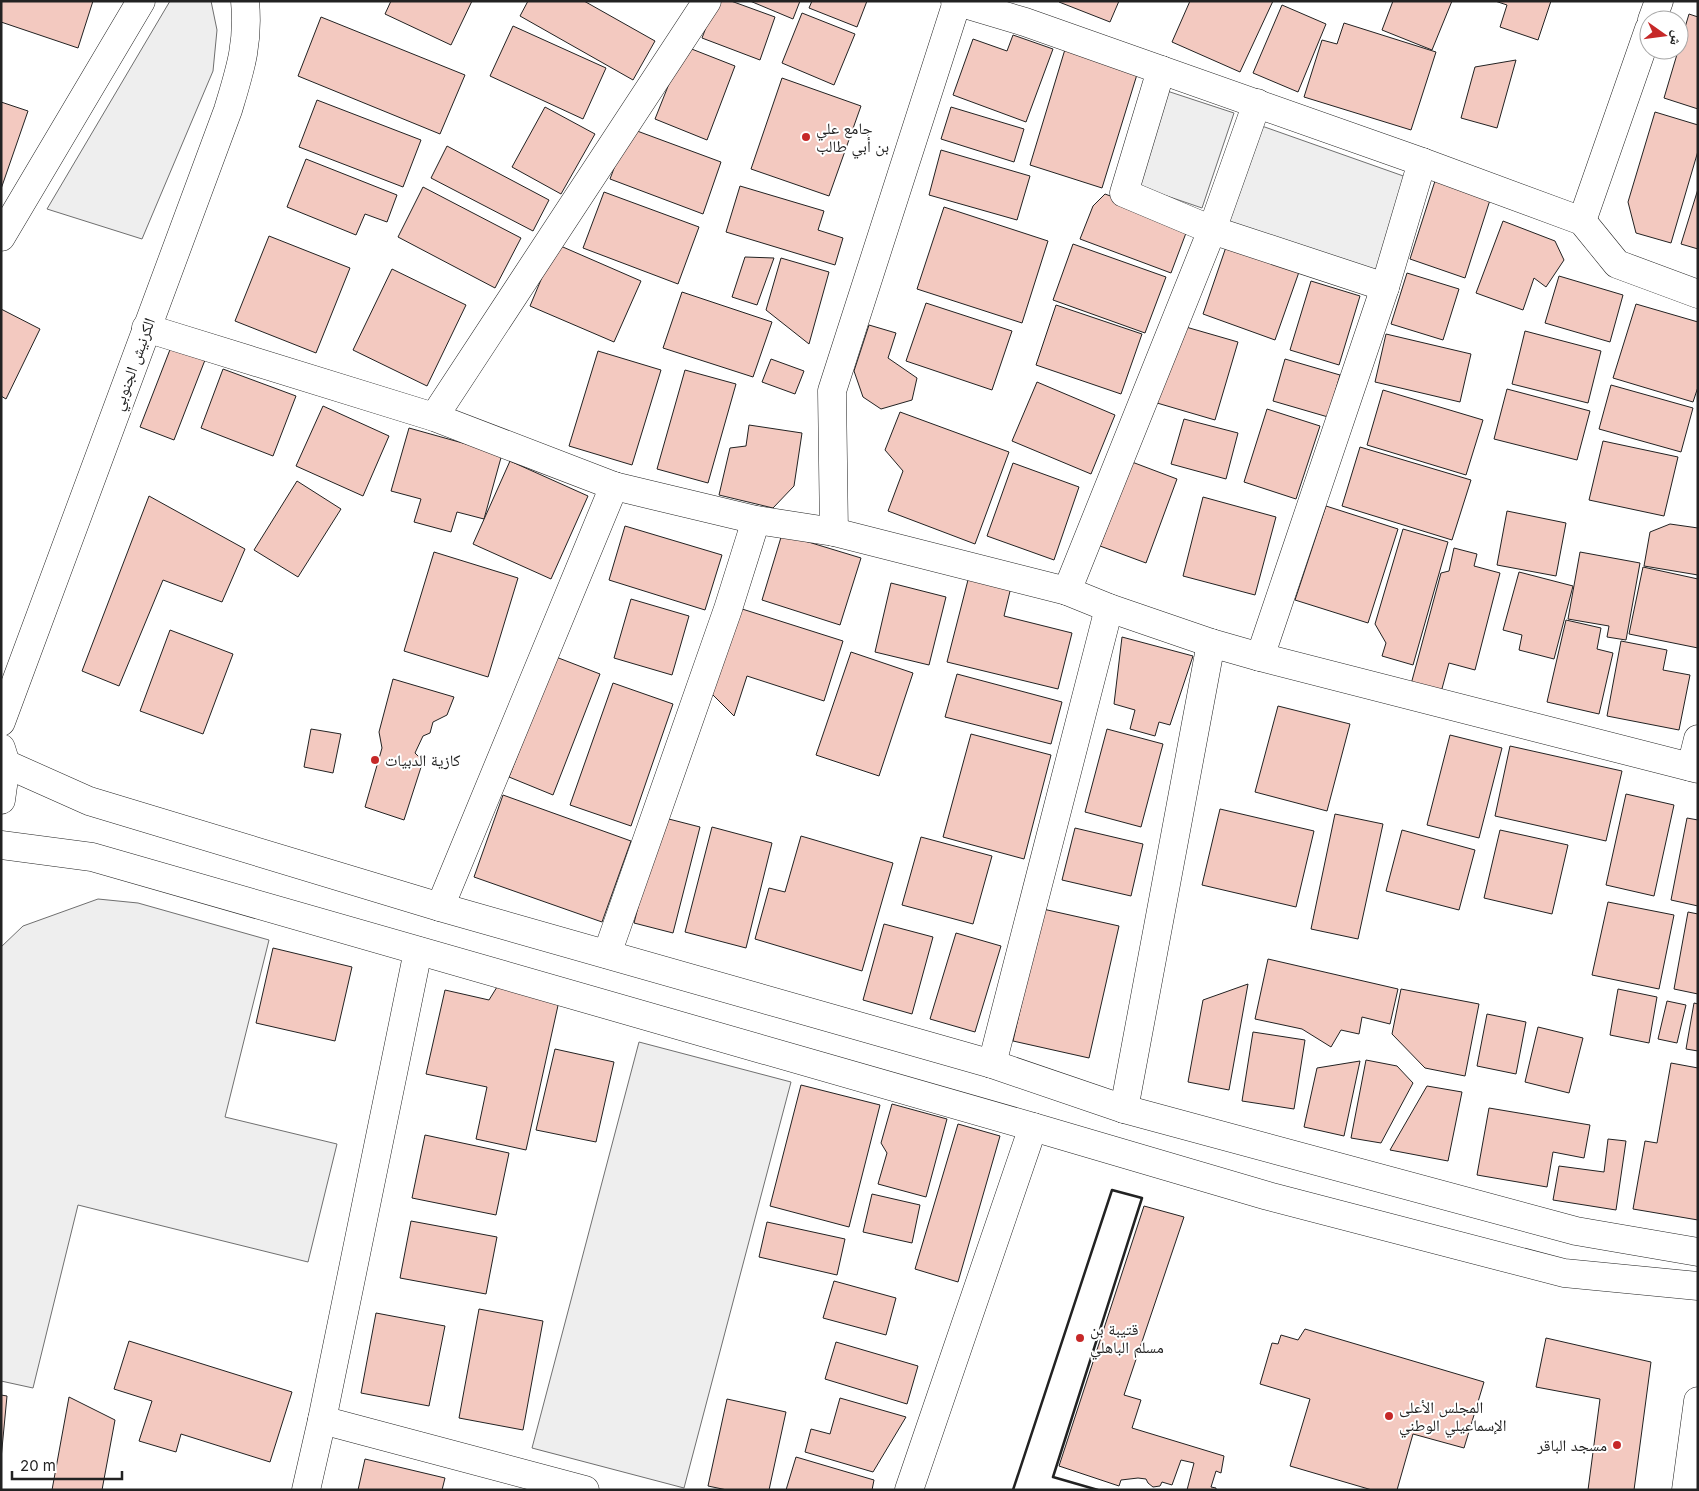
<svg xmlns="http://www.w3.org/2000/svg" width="1699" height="1491" viewBox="0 0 1699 1491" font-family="Inter,'Noto Naskh Arabic',sans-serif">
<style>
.green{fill:#eee;stroke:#6f6f6f}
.building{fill:#f3c9c0;stroke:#222}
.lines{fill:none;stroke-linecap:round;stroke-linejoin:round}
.minor-casing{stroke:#222;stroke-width:29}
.major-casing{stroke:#222;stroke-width:29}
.minor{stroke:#fff;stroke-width:28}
.major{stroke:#fff;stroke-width:28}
.wall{stroke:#222;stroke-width:2.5}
.poi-dot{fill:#c62828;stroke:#fff;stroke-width:2}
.labels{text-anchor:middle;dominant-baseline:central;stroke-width:4;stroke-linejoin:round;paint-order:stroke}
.poi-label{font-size:16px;fill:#222;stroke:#fff;text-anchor:start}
.street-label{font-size:16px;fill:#222;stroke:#fff}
</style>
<rect width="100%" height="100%" fill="#fff"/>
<g class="green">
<polygon points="170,1 211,1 217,30 213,71 142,239 47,209"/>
<polygon points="1161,89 1234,113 1202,208 1129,183"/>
<polygon points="1259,125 1409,178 1376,273 1226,221"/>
<polygon points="98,899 138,903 269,940 225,1117 337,1144 308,1262 78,1205 33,1388 1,1381 1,947 23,926"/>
<polygon points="639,1042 791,1082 684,1488 532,1448"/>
</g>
<g class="building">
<polygon points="1,1 93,1 78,48 1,22"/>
<polygon points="391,1 472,1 451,45 385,14"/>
<polygon points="528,1 584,1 655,41 633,80 520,16"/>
<polygon points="716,1 731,1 775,17 760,60 702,38"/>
<polygon points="750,1 800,1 793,19"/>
<polygon points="812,1 867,1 857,27 809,8"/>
<polygon points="1059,1 1119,1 1110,22 1059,2"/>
<polygon points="1190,1 1273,1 1240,72 1172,42"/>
<polygon points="1393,1 1452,1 1432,50 1382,30"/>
<polygon points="1495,1 1551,1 1538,40 1500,27 1507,5"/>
<polygon points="1282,5 1326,24 1298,92 1253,73"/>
<polygon points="802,13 855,34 834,85 782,63"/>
<polygon points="1689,14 1698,17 1698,109 1664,98"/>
<polygon points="321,17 465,75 440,134 298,76"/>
<polygon points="1344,23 1436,52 1411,130 1304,97 1322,40 1337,44"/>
<polygon points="513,26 606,68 583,119 490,76"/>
<polygon points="1013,35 1053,49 1026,122 953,95 973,39 1007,51"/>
<polygon points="684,46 735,66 707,140 655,119"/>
<polygon points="1066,46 1139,68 1102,188 1030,165"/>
<polygon points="1516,60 1497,128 1461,118 1475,67"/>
<polygon points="782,78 861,106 829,196 751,169"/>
<polygon points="317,100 421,140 403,187 299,147"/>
<polygon points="1,102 28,111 1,189"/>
<polygon points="545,107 595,134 561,194 512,167"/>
<polygon points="951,107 1024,129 1014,162 941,139"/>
<polygon points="1655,112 1698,125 1698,151 1671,243 1636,233 1628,202"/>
<polygon points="629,128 721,162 703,214 610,179"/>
<polygon points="447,146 549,200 533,231 431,178"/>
<polygon points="941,150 1030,176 1017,220 929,195"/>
<polygon points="306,159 397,195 387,222 365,214 356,235 287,207"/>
<polygon points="1435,181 1490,200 1465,278 1410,259"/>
<polygon points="740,186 824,211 818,230 843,238 835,265 726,232"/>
<polygon points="423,187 521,238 495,288 398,237"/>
<polygon points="1698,189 1698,249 1681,244"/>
<polygon points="604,192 699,227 678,284 583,248"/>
<polygon points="1105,194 1189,225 1171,273 1080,239 1093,206"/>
<polygon points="944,207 1048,241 1022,323 917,289"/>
<polygon points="1503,221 1555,241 1564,260 1546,287 1534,278 1523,310 1476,293"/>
<polygon points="269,236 350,268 316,353 235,321"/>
<polygon points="556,244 641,281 614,342 530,306"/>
<polygon points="1073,244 1166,277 1145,333 1053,300"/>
<polygon points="1226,247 1299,272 1275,340 1203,314"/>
<polygon points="745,257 774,258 757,305 732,297"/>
<polygon points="781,258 829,272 809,344 766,310"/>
<polygon points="392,269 466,305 427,386 353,350"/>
<polygon points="1407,273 1459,289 1443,340 1391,324"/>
<polygon points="1559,276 1623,295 1610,342 1545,323"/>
<polygon points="1311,281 1360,296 1339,365 1290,350"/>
<polygon points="682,292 772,322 753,377 663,348"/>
<polygon points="926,303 1012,331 992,390 906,361"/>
<polygon points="1636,304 1698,322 1698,387 1693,402 1613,378"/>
<polygon points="1056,305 1142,334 1121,394 1036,365"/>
<polygon points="1,309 40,329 6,399 1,396"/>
<polygon points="869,325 896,333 888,358 917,378 912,400 881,409 863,397 854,371"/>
<polygon points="1179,325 1238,342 1215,420 1157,403"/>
<polygon points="1525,331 1601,351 1588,403 1512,384"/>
<polygon points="1386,334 1471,354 1460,402 1375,382"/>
<polygon points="171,347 205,360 174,440 140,427"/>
<polygon points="598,351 661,370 632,465 569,446"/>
<polygon points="771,359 804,371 795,394 762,382"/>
<polygon points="1285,359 1340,375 1328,417 1273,401"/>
<polygon points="223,369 296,396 273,456 201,428"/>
<polygon points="685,370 736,384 708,483 657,469"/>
<polygon points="1037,382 1115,415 1091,474 1012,441"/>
<polygon points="1611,385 1693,408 1681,452 1599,429"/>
<polygon points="1507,389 1590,411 1577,460 1494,439"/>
<polygon points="1383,390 1483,420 1466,475 1367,445"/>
<polygon points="323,406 389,436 363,496 296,466"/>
<polygon points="1267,409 1320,426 1296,499 1244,482"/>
<polygon points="900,412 1009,452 975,544 888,511 903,471 885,450"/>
<polygon points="1184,419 1238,433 1226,479 1171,464"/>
<polygon points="749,425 802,433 794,486 773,508 719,495 730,448 746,446"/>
<polygon points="409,428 502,454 484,519 457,512 451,532 414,522 421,499 391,491"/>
<polygon points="1603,441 1678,457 1664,516 1589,500"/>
<polygon points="1360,447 1471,480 1452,540 1342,506"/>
<polygon points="510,461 588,496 551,579 473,544"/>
<polygon points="1132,462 1177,479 1146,563 1100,546"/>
<polygon points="1013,463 1079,487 1054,560 987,536"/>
<polygon points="297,481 341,509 298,577 254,550"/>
<polygon points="149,496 245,549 222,602 163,580 119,686 82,671"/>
<polygon points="1203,497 1276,517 1255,595 1183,576"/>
<polygon points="1326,506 1398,529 1368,623 1295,600"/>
<polygon points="1507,511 1566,523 1556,576 1497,565"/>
<polygon points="1670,524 1698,528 1698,575 1644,566 1650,532"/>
<polygon points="625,526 722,555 705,610 609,580"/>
<polygon points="1403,529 1448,542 1413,665 1382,656 1386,643 1375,624"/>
<polygon points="782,534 861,558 840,625 762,600"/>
<polygon points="1454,548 1477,554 1474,566 1500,573 1475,670 1449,663 1440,696 1410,688 1441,573 1449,571"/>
<polygon points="434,552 518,578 488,677 404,651"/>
<polygon points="1580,552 1640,563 1626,640 1607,637 1609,626 1568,619"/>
<polygon points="1643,567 1698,579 1698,648 1629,634"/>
<polygon points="1519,572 1573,586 1554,659 1519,650 1522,635 1503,630"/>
<polygon points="969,576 1011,587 1004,616 1072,633 1058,689 947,662"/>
<polygon points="891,583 946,597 929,665 875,652"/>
<polygon points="631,599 689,616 672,675 614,658"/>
<polygon points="739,608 843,641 824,701 747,676 734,716 711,693"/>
<polygon points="1566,620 1601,628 1597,649 1613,653 1599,714 1547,702"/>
<polygon points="170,630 233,654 203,734 140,711"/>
<polygon points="1122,637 1193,656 1170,725 1159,722 1155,736 1130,729 1135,710 1114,704"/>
<polygon points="1621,641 1667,650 1663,670 1690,675 1679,730 1607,716"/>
<polygon points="851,652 913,673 879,776 816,755"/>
<polygon points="556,657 600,674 553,795 509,777"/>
<polygon points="957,674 1062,702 1051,744 945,717"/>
<polygon points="393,679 454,697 447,715 433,722 430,733 423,736 415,753 423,761 404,820 365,807 382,748 379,732"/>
<polygon points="613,683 673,704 631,826 570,805"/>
<polygon points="1278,706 1350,724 1327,811 1255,792"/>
<polygon points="311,729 341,734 333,773 304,767"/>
<polygon points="1107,729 1163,744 1141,827 1085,812"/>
<polygon points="971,734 1051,755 1024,859 943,837"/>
<polygon points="1450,735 1502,748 1479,838 1427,825"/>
<polygon points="1510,746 1622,771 1606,841 1495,816"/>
<polygon points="1626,794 1674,805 1654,896 1606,885"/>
<polygon points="503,795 631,841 602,922 474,877"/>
<polygon points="1220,809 1314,831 1296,907 1202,885"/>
<polygon points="1335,814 1383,824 1358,939 1311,929"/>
<polygon points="661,817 700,827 673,933 634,923"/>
<polygon points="1687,818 1698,820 1698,906 1671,900"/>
<polygon points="712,827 772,843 746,948 685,932"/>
<polygon points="1075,828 1143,844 1131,896 1062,880"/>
<polygon points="1402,830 1475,850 1459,910 1386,891"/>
<polygon points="1500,830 1568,845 1552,914 1484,898"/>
<polygon points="801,836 893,863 862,971 755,939 769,888 785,892"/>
<polygon points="921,837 992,856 973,924 902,905"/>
<polygon points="1608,902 1674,915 1659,989 1592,975"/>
<polygon points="1043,909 1119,926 1089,1058 1013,1041"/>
<polygon points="1688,912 1698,914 1698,994 1674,989"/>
<polygon points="884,924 933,937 912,1014 863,1000"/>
<polygon points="956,933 1001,946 975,1032 930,1019"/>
<polygon points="273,948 352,967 335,1041 256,1023"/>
<polygon points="1268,959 1398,989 1390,1024 1362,1017 1359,1034 1341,1030 1331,1047 1302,1029 1255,1019"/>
<polygon points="1248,984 1229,1090 1188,1082 1203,1000"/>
<polygon points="497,987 559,1001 526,1150 476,1139 487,1087 426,1074 445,990 489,1000"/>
<polygon points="1401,989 1479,1004 1465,1076 1425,1068 1392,1034"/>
<polygon points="1618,989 1657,997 1649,1043 1610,1035"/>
<polygon points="1667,1001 1686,1005 1677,1043 1658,1039"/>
<polygon points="1694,1003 1698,1004 1698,1051 1686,1049"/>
<polygon points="1487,1014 1526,1022 1516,1074 1477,1066"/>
<polygon points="1538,1027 1583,1038 1569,1093 1525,1082"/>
<polygon points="1253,1032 1305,1040 1294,1109 1242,1101"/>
<polygon points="555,1049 614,1062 596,1142 536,1130"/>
<polygon points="1366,1060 1397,1066 1413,1083 1381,1143 1351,1138"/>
<polygon points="1360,1061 1344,1136 1304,1127 1317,1068"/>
<polygon points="1671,1063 1698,1068 1698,1220 1633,1209 1645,1141 1657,1143"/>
<polygon points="801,1085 880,1105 849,1227 770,1206"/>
<polygon points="1427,1086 1462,1092 1448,1161 1390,1150"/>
<polygon points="892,1104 947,1119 926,1197 878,1184 887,1153 881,1143"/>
<polygon points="1489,1108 1590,1125 1584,1158 1553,1152 1547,1187 1477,1175"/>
<polygon points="958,1124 1000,1136 958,1282 915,1269"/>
<polygon points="425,1135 509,1153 496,1215 412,1198"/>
<polygon points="1608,1139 1626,1141 1616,1210 1553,1200 1559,1166 1604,1172"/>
<polygon points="872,1194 920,1205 912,1243 863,1232"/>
<polygon points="1144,1206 1184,1217 1124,1395 1141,1400 1132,1428 1224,1456 1221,1473 1216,1471 1211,1487 1216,1488 1216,1490 1187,1490 1194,1463 1181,1460 1172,1485 1162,1482 1160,1486 1153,1487 1148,1483 1146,1479 1138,1478 1121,1480 1119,1486 1059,1466"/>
<polygon points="411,1221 497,1237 486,1294 400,1278"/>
<polygon points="767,1222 845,1239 837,1275 759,1257"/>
<polygon points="834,1281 896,1298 886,1335 823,1318"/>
<polygon points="479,1309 543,1321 523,1430 459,1418"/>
<polygon points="376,1313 445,1326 429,1406 361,1393"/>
<polygon points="1305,1329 1484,1382 1464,1448 1413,1434 1397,1490 1372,1490 1290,1466 1310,1399 1260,1384 1272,1343 1278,1344 1281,1335 1298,1340"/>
<polygon points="1546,1338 1651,1362 1634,1490 1588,1490 1600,1399 1536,1387"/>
<polygon points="129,1341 292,1392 270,1462 181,1434 176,1452 139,1441 152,1401 114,1389"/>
<polygon points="836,1342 918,1366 907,1404 825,1379"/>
<polygon points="1,1395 7,1396 1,1459"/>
<polygon points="69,1397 115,1420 102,1490 52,1490"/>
<polygon points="840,1398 906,1417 873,1472 805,1452 811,1429 830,1434"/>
<polygon points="727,1399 786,1412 769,1490 727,1490 708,1486"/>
<polygon points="796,1457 874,1480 872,1490 786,1490"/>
<polygon points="365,1459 445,1478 442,1490 358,1490"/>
</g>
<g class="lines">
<defs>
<g id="minor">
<polyline points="955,1 1025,22 1422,162 1582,221 1617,264 1698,294"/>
<polyline points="1652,20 1659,1"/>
<polyline points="1161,70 1124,193 1212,230 1385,287"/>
<polyline points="1582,221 1649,29"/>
<polyline points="1,237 141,1"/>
<polyline points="146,328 434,417 614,486 756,520 834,532 1067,591 1109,608 1211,643 1260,657 1698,769"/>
<polyline points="434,417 707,1"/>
<polyline points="834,532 832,391 957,2"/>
<polyline points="1067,591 1212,230 1257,103"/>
<polyline points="1260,657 1385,287 1422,162"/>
<polyline points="1691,767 1698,739"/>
<polyline points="440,907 614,486"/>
<polyline points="607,954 728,609 756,520"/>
<polyline points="992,1064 1109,608"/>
<polyline points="1124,1109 1211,643"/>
<polyline points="322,1420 585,1490"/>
<polyline points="306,1490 322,1420 418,951"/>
<polyline points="909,1490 1033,1127"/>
<polyline points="1686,1490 1698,1401"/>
</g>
<g id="major">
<path d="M1,722L228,110C240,70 249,44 245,1"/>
<polyline points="6,764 89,801 440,907 992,1064 1124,1109 1576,1231 1698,1252"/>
<polyline points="1,800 6,764 1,748"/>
<polyline points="1,845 92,857 1033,1127 1268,1196 1564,1273 1698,1286"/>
</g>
</defs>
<use href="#minor" class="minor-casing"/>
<use href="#major" class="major-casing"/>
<use href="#minor" class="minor"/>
<use href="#major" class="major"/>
<polyline class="wall" points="1013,1490 1112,1190 1142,1198 1053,1477 1098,1490"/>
</g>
<g class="poi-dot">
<circle cx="806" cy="137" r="5"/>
<circle cx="375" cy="760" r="5"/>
<circle cx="1080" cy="1338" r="5"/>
<circle cx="1389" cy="1416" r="5"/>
<circle cx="1617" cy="1445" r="5"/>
</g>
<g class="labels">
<g class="poi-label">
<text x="816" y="128">جامع علي<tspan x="816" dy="18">بن أبي طالب</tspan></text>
<text x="385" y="760">كازية الدبيات</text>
<text x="1090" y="1329">قتيبة بن<tspan x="1090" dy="18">مسلم الباهلي</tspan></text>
<text x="1399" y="1407">المجلس الأعلى<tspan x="1399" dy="18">الإسماعيلي الوطني</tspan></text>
<text x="1607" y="1445" text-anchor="end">مسجد الباقر</text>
</g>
<g class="street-label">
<text transform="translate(133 364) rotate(-70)">الكرنيش الجنوبي</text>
</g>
</g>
<rect width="1699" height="1491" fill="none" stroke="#222222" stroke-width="5"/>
<g transform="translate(1664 35) rotate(104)"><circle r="24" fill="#ffffff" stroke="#a7a7a7"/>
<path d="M0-4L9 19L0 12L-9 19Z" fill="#c62828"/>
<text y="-8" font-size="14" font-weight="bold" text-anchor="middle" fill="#222222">ش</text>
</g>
<path d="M12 1471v8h110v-8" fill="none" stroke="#222222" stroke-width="2.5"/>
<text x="20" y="1471" font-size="15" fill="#222222" stroke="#ffffff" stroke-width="4" paint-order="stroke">20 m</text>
</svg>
